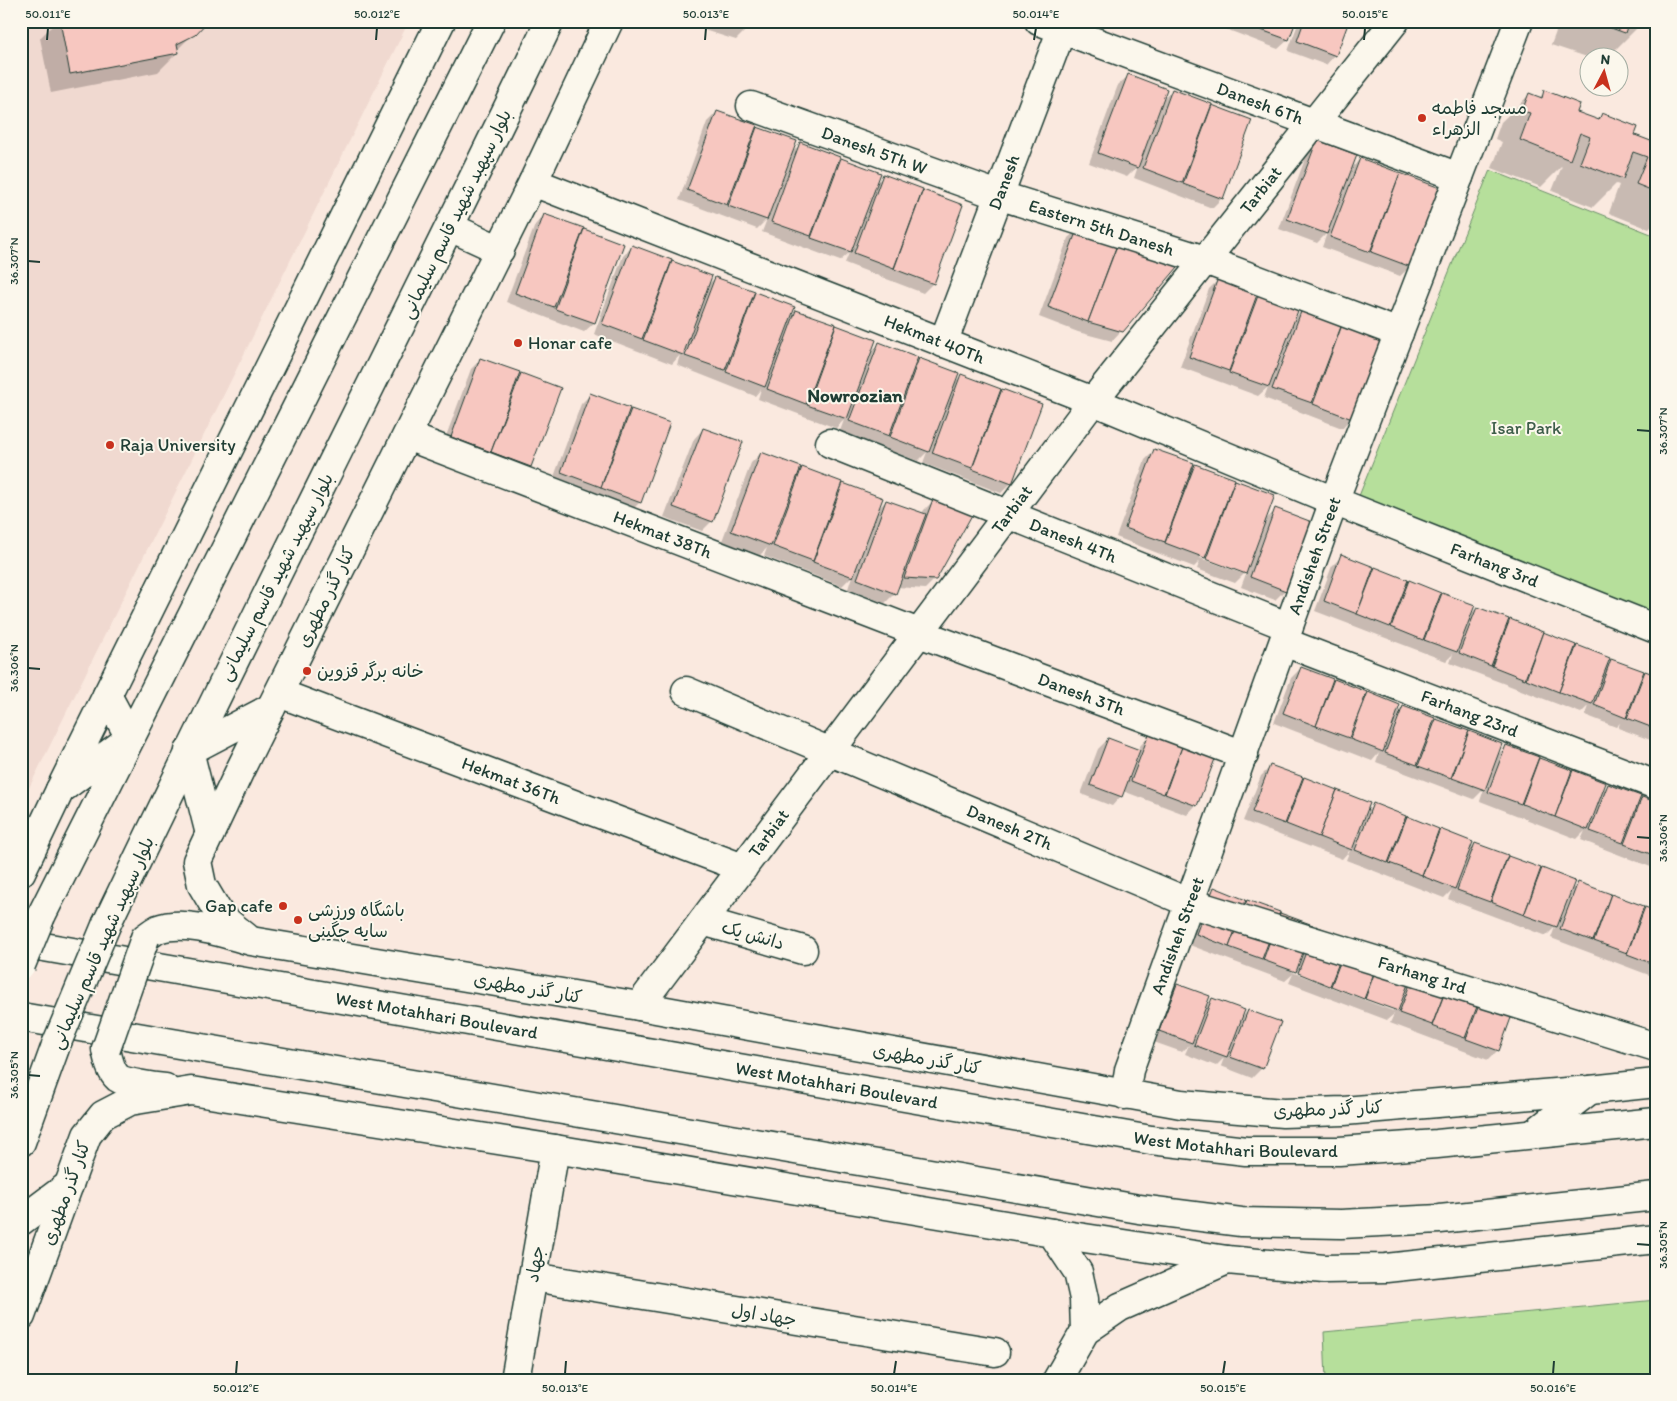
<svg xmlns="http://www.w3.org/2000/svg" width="1677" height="1401" viewBox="0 0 1677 1401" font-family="Itim,'Playpen Sans Arabic',sans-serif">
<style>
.built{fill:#f0d9d0}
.green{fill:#b6df9b;stroke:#6a8e68}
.shadow{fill:#0003;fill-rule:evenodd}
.building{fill:#f7c7c0;stroke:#1f3d34}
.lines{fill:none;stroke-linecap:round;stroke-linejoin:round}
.minor-casing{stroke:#1f3d34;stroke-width:31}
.major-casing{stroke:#1f3d34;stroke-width:31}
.minor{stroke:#fbf7ec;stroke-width:28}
.major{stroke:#fbf7ec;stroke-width:28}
.minor-bridge-casing{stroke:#1f3d34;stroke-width:31;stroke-linecap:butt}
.major-bridge-casing{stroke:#1f3d34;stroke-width:31;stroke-linecap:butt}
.minor-bridge{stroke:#fbf7ec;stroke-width:28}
.major-bridge{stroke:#fbf7ec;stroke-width:28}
.ticks{fill:none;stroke:#1f3d34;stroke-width:2}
.poi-dot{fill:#c8321e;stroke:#fbf7ec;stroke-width:2}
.labels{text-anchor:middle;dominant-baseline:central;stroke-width:4;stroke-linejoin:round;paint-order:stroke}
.street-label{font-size:18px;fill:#1f3d34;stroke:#fbf7ec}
.poi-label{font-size:18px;fill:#1f3d34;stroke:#fbf7ec;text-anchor:start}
.park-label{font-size:18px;fill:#3d5d49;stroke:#fbf7ec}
.neighbourhood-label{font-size:19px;font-weight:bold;fill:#1f3d34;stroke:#fbf7ec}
.neatline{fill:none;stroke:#1f3d34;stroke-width:2}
.ticks-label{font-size:12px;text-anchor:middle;fill:#1f3d34}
</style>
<rect width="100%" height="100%" fill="#fae9df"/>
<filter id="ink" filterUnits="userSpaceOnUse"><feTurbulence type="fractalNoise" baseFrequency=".02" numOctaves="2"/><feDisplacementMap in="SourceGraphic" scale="10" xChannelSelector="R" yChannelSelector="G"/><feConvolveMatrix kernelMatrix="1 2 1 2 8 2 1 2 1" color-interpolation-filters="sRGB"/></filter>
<g filter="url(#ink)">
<polygon class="built" points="21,21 409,21 21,804"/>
<g class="green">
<polygon points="1490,170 1656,236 1656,620 1357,501"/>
<polygon points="1656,1300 1656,1380 1326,1380 1324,1332"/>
</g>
<g class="shadow">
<polygon points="57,21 206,21 177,50 178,52 158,72 51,93 40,38"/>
<polygon points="675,21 755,21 736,40"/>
<polygon points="1205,21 1295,21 1288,40 1278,49"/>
<polygon points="1299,21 1348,21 1335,55 1326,65 1288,51"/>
<polygon points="1545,21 1644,21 1615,50 1608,48 1598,58 1590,58 1551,45 1557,29 1544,24"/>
<polygon points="1128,76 1161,101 1172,90 1251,120 1222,198 1212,208 1134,178 1138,166 1127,177 1089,163 1118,85"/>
<polygon points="1545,92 1576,113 1596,121 1602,115 1633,136 1655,144 1656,143 1656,222 1649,229 1609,213 1619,185 1616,184 1593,207 1552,191 1562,166 1541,187 1492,168 1502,142 1495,139 1501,122 1530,94 1539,98"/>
<polygon points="717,112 796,142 791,153 801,144 879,174 875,184 884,176 962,205 933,283 923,293 845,263 849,253 840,261 762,232 767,219 757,229 679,200 707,122"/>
<polygon points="1318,142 1350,170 1360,159 1439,189 1410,267 1400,276 1322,247 1327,233 1317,243 1279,229 1308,151"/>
<polygon points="544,215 622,245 594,323 584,332 506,302 535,225"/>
<polygon points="1078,229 1176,268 1112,341 1078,332 1039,317 1068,238"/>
<polygon points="633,246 711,276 707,286 715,278 793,308 790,318 796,311 874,341 870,353 879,344 957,373 954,383 962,375 1040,405 1011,483 1001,493 923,463 927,452 918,461 840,431 844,420 836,428 758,399 761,389 755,396 677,365 680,355 672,364 594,334 623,256"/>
<polygon points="1219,279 1297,309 1293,320 1302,310 1381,341 1351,418 1342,428 1264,398 1268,387 1258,396 1180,367 1209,289"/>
<polygon points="481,359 559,389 530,467 520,476 442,447 471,369"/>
<polygon points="591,394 669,424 640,502 630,512 552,482 581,404"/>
<polygon points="703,429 712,521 702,531 664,517 694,439"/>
<path d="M1155,450L1233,480L1230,487L1236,481L1264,521L1276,510L1285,590L1275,600L1241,587L1247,571L1235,583L1197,569L1200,561L1194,567L1116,537L1145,460ZM1201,556L1241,571V573L1200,558Z"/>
<polygon points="761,453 796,476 803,469 881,498 876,511 886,501 922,514 924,510 934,500 935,579 925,589 897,587 895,593 885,603 848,589 852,576 842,586 764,556 767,548 760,555 722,541 751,463"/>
<polygon points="1342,556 1473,606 1470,615 1477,608 1608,658 1605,667 1612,660 1656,677 1656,742 1618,728 1620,723 1616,727 1585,715 1588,706 1581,713 1450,663 1453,654 1446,661 1315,611 1332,566"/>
<polygon points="1301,668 1399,705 1395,715 1403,707 1501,745 1496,756 1507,746 1604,784 1601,793 1608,785 1656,803 1656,869 1581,840 1585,831 1577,839 1480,801 1484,789 1474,799 1376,762 1379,753 1372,761 1274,723 1291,678"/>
<polygon points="1149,736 1214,760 1196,805 1187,815 1123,791 1121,796 1112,806 1081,794 1098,749 1108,739 1138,750 1140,746"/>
<polygon points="1271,766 1368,803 1365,814 1373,805 1471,842 1468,851 1475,844 1573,882 1569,892 1578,883 1656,912 1656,968 1649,975 1551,938 1555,927 1546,936 1448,899 1452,890 1444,898 1346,860 1350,850 1342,859 1243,821 1261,776"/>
<path d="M1214,889L1312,926L1308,936L1515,1005L1498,1050L1488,1060L1390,1023L1394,1014L1387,1020L1289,983L1293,974L1285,981L1187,944L1204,898ZM1292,970L1393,1008V1011L1292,972Z"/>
<polygon points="1177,985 1205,1007 1213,999 1240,1019 1248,1011 1262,1068 1252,1078 1221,1066 1224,1058 1216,1066 1185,1054 1189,1045 1182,1052 1151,1041 1168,995"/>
</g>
<g class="building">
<polygon points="60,21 208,21 195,35 177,44 179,53 70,74"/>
<polygon points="1251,21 1296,21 1289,40 1250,26"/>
<polygon points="1304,21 1349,21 1336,56 1297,41"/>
<polygon points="1592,21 1629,21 1625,33"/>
<polygon points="1128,74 1167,89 1138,168 1098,153"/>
<polygon points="1172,89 1212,104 1182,183 1143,168"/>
<polygon points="1544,90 1580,104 1577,112 1599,120 1602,113 1638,127 1635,135 1656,143 1656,192 1636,184 1647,157 1633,152 1623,179 1580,163 1590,137 1580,133 1570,160 1520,140 1530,113 1522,111 1529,93 1542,98"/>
<polygon points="1212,105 1252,120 1223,199 1183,184"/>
<polygon points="717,111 757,125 727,205 687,190"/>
<polygon points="757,127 797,141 767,220 728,206"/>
<polygon points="1317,140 1357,155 1327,234 1287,219"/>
<polygon points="800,142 840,157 811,236 771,222"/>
<polygon points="841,158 881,173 851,252 811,238"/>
<polygon points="1360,158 1400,173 1370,252 1330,237"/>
<polygon points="1400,173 1440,188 1411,267 1371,252"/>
<polygon points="883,174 923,189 894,268 854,253"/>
<polygon points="923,190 963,205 934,284 894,269"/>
<polygon points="544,214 584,228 554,307 515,293"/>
<polygon points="1078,227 1118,242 1088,322 1048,307"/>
<polygon points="584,229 624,244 595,323 555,309"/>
<polygon points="1118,243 1178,267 1123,332 1088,322"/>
<polygon points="632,245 672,260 642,339 602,324"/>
<polygon points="672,261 712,276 683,355 643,340"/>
<polygon points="715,277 755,291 725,370 685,356"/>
<polygon points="1218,278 1258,292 1229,371 1189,357"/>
<polygon points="755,292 795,307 765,387 726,372"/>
<polygon points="1259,293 1299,308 1269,387 1229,373"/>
<polygon points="1302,309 1342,324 1312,403 1272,389"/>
<polygon points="796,310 836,324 806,404 767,389"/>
<polygon points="836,325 876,340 847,419 807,405"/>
<polygon points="1342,325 1382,340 1352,419 1313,404"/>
<polygon points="879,342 918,357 889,436 849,421"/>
<polygon points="480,358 520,372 491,452 451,437"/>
<polygon points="919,358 959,373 929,452 890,437"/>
<polygon points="521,373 561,388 531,467 491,452"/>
<polygon points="961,374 1001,389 972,468 932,453"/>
<polygon points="1002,389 1042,404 1012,484 972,469"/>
<polygon points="590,393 630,408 601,487 561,472"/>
<polygon points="631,409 670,423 641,503 601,488"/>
<polygon points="703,428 743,442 713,522 673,507"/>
<polygon points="1154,449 1194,463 1165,542 1125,528"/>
<polygon points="761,452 801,467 771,546 731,531"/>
<polygon points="1195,464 1235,479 1205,558 1165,543"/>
<polygon points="802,467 842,482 813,561 773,546"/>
<polygon points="1235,480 1275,495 1246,574 1206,559"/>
<polygon points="843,483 883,498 853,577 813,562"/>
<polygon points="933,499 973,513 936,580 904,578"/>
<polygon points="886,500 926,514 896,594 857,579"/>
<polygon points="1275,508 1312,522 1286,591 1250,577"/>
<polygon points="1341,554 1374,567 1357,614 1324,601"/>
<polygon points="1375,567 1408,580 1390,627 1357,614"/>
<polygon points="1409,580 1441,593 1423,640 1391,627"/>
<polygon points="1442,593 1475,605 1457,652 1424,640"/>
<polygon points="1477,607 1509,619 1491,666 1459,653"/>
<polygon points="1510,619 1543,632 1525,679 1492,666"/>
<polygon points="1543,632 1576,645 1559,692 1526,679"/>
<polygon points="1577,645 1610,658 1592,704 1559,692"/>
<polygon points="1611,659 1644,671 1626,718 1594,705"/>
<polygon points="1301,667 1333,679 1316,726 1283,713"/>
<polygon points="1645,671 1656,675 1656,729 1627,718"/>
<polygon points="1334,679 1367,692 1349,738 1316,726"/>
<polygon points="1368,692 1400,705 1383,752 1350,739"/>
<polygon points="1403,706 1435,718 1417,765 1385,753"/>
<polygon points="1436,719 1469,731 1451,778 1418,766"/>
<polygon points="1469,731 1502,744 1485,790 1452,778"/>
<polygon points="1149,734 1182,747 1164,794 1131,781"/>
<polygon points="1108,738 1140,750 1122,797 1090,785"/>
<polygon points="1506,745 1539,757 1521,804 1488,792"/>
<polygon points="1182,747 1215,759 1197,806 1165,794"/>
<polygon points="1539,758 1572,770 1555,817 1522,804"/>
<polygon points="1270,765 1303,777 1285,824 1252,812"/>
<polygon points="1573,770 1606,783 1588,830 1555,817"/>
<polygon points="1304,777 1337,790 1319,837 1286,824"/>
<polygon points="1608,784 1641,796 1623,843 1590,831"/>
<polygon points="1337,790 1370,803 1352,850 1319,837"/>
<polygon points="1642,797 1656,802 1656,856 1624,844"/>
<polygon points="1373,803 1406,816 1388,863 1355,850"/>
<polygon points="1407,816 1439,829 1422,875 1389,863"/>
<polygon points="1440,829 1473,842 1455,889 1422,876"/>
<polygon points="1475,843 1508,855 1490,902 1457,890"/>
<polygon points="1508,856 1541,868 1524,915 1491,902"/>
<polygon points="1542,868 1575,881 1557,927 1524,915"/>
<polygon points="1578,882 1611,894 1593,941 1560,929"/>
<polygon points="1214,887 1246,900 1229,947 1196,934"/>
<polygon points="1611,894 1644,906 1627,953 1594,941"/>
<polygon points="1247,900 1280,912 1262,959 1229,947"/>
<polygon points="1645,907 1656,911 1656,965 1627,954"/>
<polygon points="1280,913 1313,925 1296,972 1263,960"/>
<polygon points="1316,926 1348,939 1330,986 1298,973"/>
<polygon points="1349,939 1382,952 1364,999 1331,986"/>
<polygon points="1382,952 1415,965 1398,1011 1365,999"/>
<polygon points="1417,966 1450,978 1432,1025 1399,1013"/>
<polygon points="1450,979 1483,991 1465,1038 1432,1026"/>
<polygon points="1177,984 1210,996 1192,1043 1159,1031"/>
<polygon points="1484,992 1516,1004 1499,1051 1466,1039"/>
<polygon points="1212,998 1245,1010 1227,1057 1194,1045"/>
<polygon points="1248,1010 1281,1022 1263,1069 1230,1057"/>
</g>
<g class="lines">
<defs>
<g id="minor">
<path id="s1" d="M1039,21L1459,177"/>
<path id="s2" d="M751,106L998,195L1205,260L1399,333"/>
<path id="s3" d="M533,182L1093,401L1334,501L1656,629"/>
<path id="s4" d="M943,343L1065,21"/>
<path id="s5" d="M407,436L919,633L1244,755"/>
<path id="s6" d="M830,443L1289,627"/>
<path id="s7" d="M1284,642L1656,785"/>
<path id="s8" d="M686,691L1190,903L1656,1047"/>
<path id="s9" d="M279,693L743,868"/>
<polyline points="21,872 60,790 441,21"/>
<polyline points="703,921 803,950"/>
<polyline points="246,937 221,917 202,885 197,861 241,768 533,182 609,21"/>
<path d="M145,938C149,935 154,931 158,929C184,919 225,934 251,941L639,1006L1181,1104L1283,1113L1344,1111L1590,1090L1656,1083"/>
<path id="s10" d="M639,1006L1093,401L1395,21"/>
<path d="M106,1049C108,1058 110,1071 118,1078C125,1083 155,1087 165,1088"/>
<path id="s11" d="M1125,1095L1129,1070L1334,501L1519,21"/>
<polyline points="1533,1134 1590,1090"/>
<polyline points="1052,1233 1078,1272 1084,1299 1085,1331"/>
<polyline points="533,1277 995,1352"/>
<polyline points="21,1316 87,1135 103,1115 130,1101 191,1091 555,1149 1052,1233 1227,1260 1324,1269 1386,1268 1656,1239"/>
<polyline points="515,1380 555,1149"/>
<polyline points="1057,1380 1085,1331 1120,1307 1227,1260"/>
</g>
<g id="major">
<polyline points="450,227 500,250"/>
<polyline points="60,790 130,738 107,695"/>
<polyline points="210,834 189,751 271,708"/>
<polyline points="41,916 491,21"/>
<path d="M107,923C251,621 404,323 550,21"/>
<path id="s12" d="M21,943L1151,1140L1246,1151H1339L1437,1144L1656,1122"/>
<polyline points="21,1017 1139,1209 1241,1222 1341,1224 1440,1219 1656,1196"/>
<polyline points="21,1142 56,1045"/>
<polyline points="21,1221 69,1185"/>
</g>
</defs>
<use href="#minor" class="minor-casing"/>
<use href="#major" class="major-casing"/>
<use href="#minor" class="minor"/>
<use href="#major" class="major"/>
<defs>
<polyline id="minor-bridge" points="106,1049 145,938"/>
<g id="major-bridge">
<polyline points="21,965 41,916"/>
<polyline points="56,1045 107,923"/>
</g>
</defs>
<use href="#minor-bridge" class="minor-bridge-casing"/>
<use href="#major-bridge" class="major-bridge-casing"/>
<use href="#minor-bridge" class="minor-bridge"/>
<use href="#major-bridge" class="major-bridge"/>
</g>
</g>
<path class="ticks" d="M47,40L48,28M376,40L377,28M705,40L706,28M1034,40L1036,28M1364,40L1365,28M28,261L40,262M1637,430L1650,431M28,668L40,669M1637,837L1650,838M28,1075L40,1076M1637,1244L1650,1245M236,1374L237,1361M565,1374L566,1361M894,1374L896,1361M1223,1374L1225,1361M1553,1374L1554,1361"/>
<g class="poi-dot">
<circle cx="1422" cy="118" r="5"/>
<circle cx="518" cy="343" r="5"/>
<circle cx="110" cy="445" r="5"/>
<circle cx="307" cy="671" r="5"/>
<circle cx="283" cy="906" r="5"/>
<circle cx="298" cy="920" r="5"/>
</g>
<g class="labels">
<g class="street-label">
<text stroke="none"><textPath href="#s1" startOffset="236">Danesh 6Th</textPath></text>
<text stroke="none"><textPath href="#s2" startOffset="131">Danesh 5Th W</textPath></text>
<text stroke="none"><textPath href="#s4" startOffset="172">Danesh</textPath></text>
<text stroke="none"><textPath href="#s10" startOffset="1026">Tarbiat</textPath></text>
<text transform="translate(456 214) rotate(-64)">بلوار سپهبد شهید قاسم سلیمانی</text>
<text stroke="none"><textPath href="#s2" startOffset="371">Eastern 5th Danesh</textPath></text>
<text stroke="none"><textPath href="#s3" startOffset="431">Hekmat 40Th</textPath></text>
<text stroke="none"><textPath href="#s10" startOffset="621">Tarbiat</textPath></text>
<text stroke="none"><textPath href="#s5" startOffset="274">Hekmat 38Th</textPath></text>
<text stroke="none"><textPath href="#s6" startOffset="262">Danesh 4Th</textPath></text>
<text stroke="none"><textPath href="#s11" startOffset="572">Andisheh Street</textPath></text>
<text stroke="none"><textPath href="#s3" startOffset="1035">Farhang 3rd</textPath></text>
<text transform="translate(276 577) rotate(-63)">بلوار سپهبد شهید قاسم سلیمانی</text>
<text transform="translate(326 597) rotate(-64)">کنار گذر مطهری</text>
<text stroke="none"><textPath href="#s5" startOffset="722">Danesh 3Th</textPath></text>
<text stroke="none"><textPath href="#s7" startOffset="199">Farhang 23rd</textPath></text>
<text stroke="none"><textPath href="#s9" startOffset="248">Hekmat 36Th</textPath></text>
<text stroke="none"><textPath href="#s8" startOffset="351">Danesh 2Th</textPath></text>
<text stroke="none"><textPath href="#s10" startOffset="216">Tarbiat</textPath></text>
<text transform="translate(753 935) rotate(16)">دانش یک</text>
<text stroke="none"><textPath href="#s11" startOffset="168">Andisheh Street</textPath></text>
<text transform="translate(102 943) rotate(-66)">بلوار سپهبد شهید قاسم سلیمانی</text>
<text stroke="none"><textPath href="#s8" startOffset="790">Farhang 1rd</textPath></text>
<text transform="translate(528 988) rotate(10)">کنار گذر مطهری</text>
<text stroke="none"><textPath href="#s12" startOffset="422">West Motahhari Boulevard</textPath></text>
<text transform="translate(927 1059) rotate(10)">کنار گذر مطهری</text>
<text stroke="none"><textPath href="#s12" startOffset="828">West Motahhari Boulevard</textPath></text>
<text transform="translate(1328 1109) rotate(-2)">کنار گذر مطهری</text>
<text stroke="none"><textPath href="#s12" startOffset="1232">West Motahhari Boulevard</textPath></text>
<text transform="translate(66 1193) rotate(-70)">کنار گذر مطهری</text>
<text transform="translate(535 1264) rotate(-80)">جهاد</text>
<text transform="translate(764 1315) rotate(9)">جهاد اول</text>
</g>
<g class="poi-label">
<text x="1432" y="108">مسجد فاطمه<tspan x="1432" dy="21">الزهراء</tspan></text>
<text x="528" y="343">Honar cafe</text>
<text x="120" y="445">Raja University</text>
<text x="317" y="671">خانه برگر قزوین</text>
<text x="273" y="906" text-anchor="end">Gap cafe</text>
<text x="308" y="910">باشگاه ورزشى<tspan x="308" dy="21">سايه چگينى</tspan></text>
</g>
<g class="park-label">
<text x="1526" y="428">Isar Park</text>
</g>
<g class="neighbourhood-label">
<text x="855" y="395">Nowroozian</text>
</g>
</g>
<rect width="1677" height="1401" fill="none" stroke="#fbf7ec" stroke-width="55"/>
<g transform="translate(1604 72) rotate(6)"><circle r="24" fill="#fbf7ec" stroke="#a3ada2"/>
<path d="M0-4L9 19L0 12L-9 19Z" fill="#c8321e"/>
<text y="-8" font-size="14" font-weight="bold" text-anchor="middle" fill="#1f3d34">N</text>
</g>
<rect x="28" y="28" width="1622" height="1346" class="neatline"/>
<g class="ticks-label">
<text x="48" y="18">50.011°E</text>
<text x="377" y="18">50.012°E</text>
<text x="706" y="18">50.013°E</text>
<text x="1036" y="18">50.014°E</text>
<text x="1365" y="18">50.015°E</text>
<text transform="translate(14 261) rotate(-90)" y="4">36.307°N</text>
<text transform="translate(1663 431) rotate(-90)" y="4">36.307°N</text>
<text transform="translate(14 668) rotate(-90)" y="4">36.306°N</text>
<text transform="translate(1663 838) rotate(-90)" y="4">36.306°N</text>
<text transform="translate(14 1075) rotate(-90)" y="4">36.305°N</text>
<text transform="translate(1663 1245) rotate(-90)" y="4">36.305°N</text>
<text x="236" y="1392">50.012°E</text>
<text x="565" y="1392">50.013°E</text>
<text x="894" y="1392">50.014°E</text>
<text x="1223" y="1392">50.015°E</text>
<text x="1553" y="1392">50.016°E</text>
</g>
</svg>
